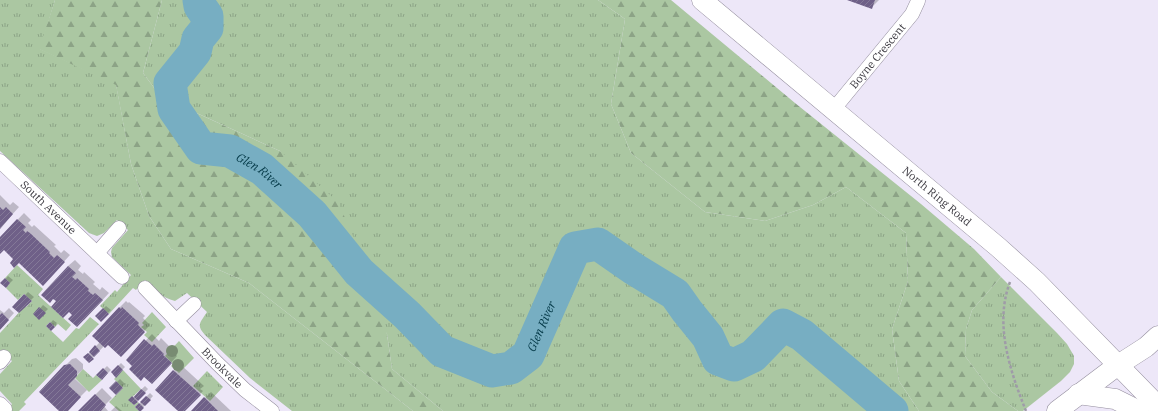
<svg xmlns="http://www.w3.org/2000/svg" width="1158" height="411" viewBox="0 0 1158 411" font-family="'IBM Plex Serif',serif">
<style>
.grass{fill:url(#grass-tufts)}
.forest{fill:url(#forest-firs)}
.green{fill:#abc7a2}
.shadow{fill:#0003}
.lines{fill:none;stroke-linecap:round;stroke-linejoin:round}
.river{stroke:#77aec2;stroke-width:33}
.building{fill:url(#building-hatch)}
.minor-casing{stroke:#948e9e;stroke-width:15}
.secondary-casing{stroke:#948e9e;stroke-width:21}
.path{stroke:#9f9ba8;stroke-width:2.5;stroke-dasharray:3 2;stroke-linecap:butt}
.minor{stroke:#fff;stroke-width:14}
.secondary{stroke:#fff;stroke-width:20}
.tree{fill:#788b72}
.labels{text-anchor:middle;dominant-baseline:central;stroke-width:4;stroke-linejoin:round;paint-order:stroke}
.street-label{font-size:11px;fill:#3c3a41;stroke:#f9f6fd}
.water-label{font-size:12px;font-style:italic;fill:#023745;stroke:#f9f6fd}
</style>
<defs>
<pattern id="grass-tufts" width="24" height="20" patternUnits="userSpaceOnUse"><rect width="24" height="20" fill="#abc7a2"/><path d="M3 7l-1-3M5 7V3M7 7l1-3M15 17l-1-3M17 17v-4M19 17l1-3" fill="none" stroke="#8ca386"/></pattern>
<pattern id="forest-firs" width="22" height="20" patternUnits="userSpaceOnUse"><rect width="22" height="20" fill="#abc7a2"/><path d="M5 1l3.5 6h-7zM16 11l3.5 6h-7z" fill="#8ca386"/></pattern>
<pattern id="building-hatch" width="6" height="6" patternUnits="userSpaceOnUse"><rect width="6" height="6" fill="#6f6088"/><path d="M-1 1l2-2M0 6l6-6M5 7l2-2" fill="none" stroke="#847998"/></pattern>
</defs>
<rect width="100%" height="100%" fill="#ede7f8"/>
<g class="grass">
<path d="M0,0H55L40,49L116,84L131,164L149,216L171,249L249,283L413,411H292L250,378L205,335C196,325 200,323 207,312L187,293L175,301C162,298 154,289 145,280L136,290L133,288L109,314L100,306L115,290L117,292L131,275L112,257L111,252L112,248L128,230L117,220L104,233L97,236L89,233L0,151Z"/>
<polygon points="162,0 598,0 625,19 611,104 631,153 705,212 765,221 813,205 846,187 906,233 908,281 892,329 899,381 919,411 443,411 392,369 387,334 280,151 170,101 155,89 143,73"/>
<polygon points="17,265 43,289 38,295 71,325 66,331 58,324 55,327 50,322 46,326 63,342 76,328 79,329 90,317 99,324 24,402 26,404 19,411 6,411 12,404 0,391 0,374 12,361 0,350 0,333 25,306 26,307 32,301 24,294 18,300 6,288 10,283 5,278"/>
<polygon points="1001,277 1057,333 1067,344 1074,356 1074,364 1070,372 1061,381 1023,411 1018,411 992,392 965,356 966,329 972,310"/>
<polygon points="152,312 166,327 152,342 144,335 147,332 141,327 144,325 142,323"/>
<polygon points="83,369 93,378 96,375 102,380 89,392 75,378"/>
<polygon points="123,370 141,389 129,400 134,405 138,402 139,403 135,407 139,411 119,411 109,402 123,388 114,379"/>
<polygon points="207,371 223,387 210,401 193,386"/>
</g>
<g class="forest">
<polygon points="55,0 162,0 143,73 155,89 170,101 280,151 338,202 371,277 387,334 392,369 443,411 413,411 249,283 171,249 149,216 131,164 116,85 39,49"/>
<polygon points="598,0 671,0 795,103 921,204 974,249 1001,277 972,310 966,329 965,356 992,392 1018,411 919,411 899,381 892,329 908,281 906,233 846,187 813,205 765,221 705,212 631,153 611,104 625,19"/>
</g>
<polygon class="green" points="179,341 194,358 179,373 171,366 173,364 165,356"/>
<g class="shadow">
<polygon points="850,0 879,0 871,8"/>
<polygon points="0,195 10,205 13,202 19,207 0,228"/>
<polygon points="24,213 31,220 28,223 32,227 34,225 56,245 54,246 61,253 64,250 70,255 49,278 15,259 4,249 0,253 0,238"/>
<polygon points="75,260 81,266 78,270 83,274 84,272 95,282 93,284 100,290 102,287 109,293 84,320 73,315 58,301 68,266"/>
<polygon points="8,276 13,280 6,287 2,283"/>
<polygon points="28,292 34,297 19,312 14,307"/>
<polygon points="126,301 128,303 129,302 143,314 145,316 143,318 150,325 127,349 108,344 104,346 89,362 85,357 100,342 119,308"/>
<polygon points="43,305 48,309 39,318 35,314"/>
<polygon points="106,306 111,310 101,320 96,316"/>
<polygon points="9,308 14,313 0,329 0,310 4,313"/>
<polygon points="53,320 57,323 51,329 48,326"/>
<polygon points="152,334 159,341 161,338 170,347 169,348 177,356 159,376 134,365 127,360"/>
<polygon points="76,358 83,364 83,369 74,378 87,390 66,411 60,411 40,391 72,359"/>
<polygon points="121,363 125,367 116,376 112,372"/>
<polygon points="180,364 204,386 200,389 203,391 184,411 180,411 156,390"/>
<polygon points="107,366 111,370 102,379 98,375"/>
<polygon points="120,379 125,384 116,393 111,388"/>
<polygon points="145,386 148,389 134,404 130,400"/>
<polygon points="102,388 112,398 104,406 108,411 79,411"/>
<polygon points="211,392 231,411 192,411"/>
<polygon points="150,393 153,396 140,411 136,407"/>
<polygon points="116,406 122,411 111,411"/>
</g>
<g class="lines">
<path class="river" id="s1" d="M199,0L200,6L207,16V28L198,39L195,52L170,83L174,109L201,148L230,151L262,169L312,214L359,272L407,315L442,351L492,371L511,368L528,355L575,248L598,244L634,269L675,294L687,311L708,337L718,359L734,365L753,356L783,325L802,335L892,411"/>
</g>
<g class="building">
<polygon points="847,0 875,0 872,9"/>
<polygon points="0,207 3,210 6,207 13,214 0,229"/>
<polygon points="17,219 26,227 23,230 26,233 27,231 30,233 50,252 49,253 54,258 57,255 65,262 43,286 19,263 14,268 10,263 13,259 4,250 0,254 0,237"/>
<polygon points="68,266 76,273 72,277 76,280 77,278 89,289 88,291 93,295 95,293 103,300 77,327 68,319 72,315 69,312 63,318 51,307 56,301 53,299 50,303 41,295"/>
<polygon points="5,278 10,283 6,288 0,283"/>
<polygon points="24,294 32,301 19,313 12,307"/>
<polygon points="39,307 46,313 39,320 33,314"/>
<polygon points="119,307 121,309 122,307 137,321 139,323 138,325 145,332 121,357 108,345 105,348 92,336"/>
<polygon points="103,308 109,314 101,322 95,316"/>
<polygon points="2,313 9,320 0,330 0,315"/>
<polygon points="50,322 55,327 51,331 46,326"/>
<polygon points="144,339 152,346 154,344 164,354 163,355 172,363 152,384 144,377 141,381 129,369 132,366 126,360"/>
<polygon points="95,345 100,351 94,357 89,352"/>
<polygon points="88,353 94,359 89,363 83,357"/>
<polygon points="70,364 77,371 77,376 68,385 81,397 68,411 59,411 39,392 64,365"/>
<polygon points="118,365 123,370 116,378 111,372"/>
<polygon points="103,368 108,373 102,380 96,375"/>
<polygon points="173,370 201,395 185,411 178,411 155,390"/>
<polygon points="116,381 123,388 116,395 109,388"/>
<polygon points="141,389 146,393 138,401 134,397"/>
<polygon points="95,394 106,405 101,411 78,411"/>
<polygon points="132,396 138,402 134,405 128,400"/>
<polygon points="146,396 151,400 145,406 140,402"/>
<polygon points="204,397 218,411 191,411"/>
<polygon points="139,403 144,408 141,411 139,411 135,407"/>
</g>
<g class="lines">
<defs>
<g id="minor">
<path id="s2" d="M833,110L912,14L918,1V0"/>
<path id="s3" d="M0,161L122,277"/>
<polyline points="97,253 119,228"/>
<path id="s4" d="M145,288L217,363L245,390L272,411"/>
<polyline points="176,321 194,304"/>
<polyline points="0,362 4,357"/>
<polyline points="0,404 5,409"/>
</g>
<g id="secondary">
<path id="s5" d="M702,0L998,247L1037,282L1158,406"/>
<polyline points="1078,394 1115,399 1139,411"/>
<polyline points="1057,411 1118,365 1146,347 1158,336"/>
</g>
</defs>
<use href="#minor" class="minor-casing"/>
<use href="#secondary" class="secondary-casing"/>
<path class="path" d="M1010,282C994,324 1010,371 1026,411"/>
<use href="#minor" class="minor"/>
<use href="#secondary" class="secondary"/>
</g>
<g class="tree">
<circle cx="172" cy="351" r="6"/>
<circle cx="178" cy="365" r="6"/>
</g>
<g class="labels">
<g class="street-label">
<text stroke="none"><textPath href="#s2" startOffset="70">Boyne Crescent</textPath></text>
<text stroke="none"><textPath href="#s5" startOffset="306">North Ring Road</textPath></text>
<text stroke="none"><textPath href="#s3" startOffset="67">South Avenue</textPath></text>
<text stroke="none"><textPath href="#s4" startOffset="111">Brookvale</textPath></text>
</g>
<g class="water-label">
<text stroke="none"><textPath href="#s1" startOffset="236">Glen River</textPath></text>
<text stroke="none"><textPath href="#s1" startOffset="620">Glen River</textPath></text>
</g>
</g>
</svg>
